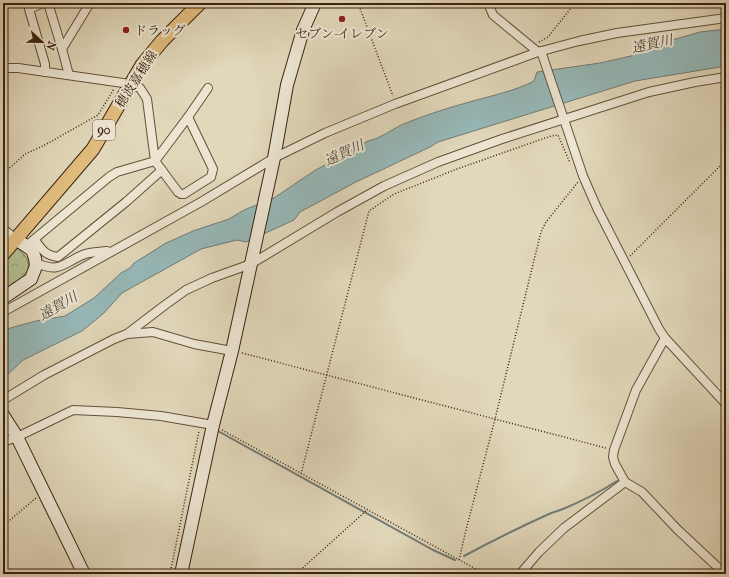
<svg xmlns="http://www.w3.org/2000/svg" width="729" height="577" viewBox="0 0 729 577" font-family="'IM FELL French Canon','Noto Serif JP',serif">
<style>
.forest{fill:url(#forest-crowns);stroke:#76704e}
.water{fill:#96b8b8;stroke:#717c74}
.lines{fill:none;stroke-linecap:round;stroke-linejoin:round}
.stream{stroke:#717c74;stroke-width:2}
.street-casing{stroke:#645038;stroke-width:10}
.secondary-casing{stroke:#3a230d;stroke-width:14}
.primary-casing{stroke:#3a230d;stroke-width:15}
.path{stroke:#3a230d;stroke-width:1.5;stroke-dasharray:1 2;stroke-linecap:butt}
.street{stroke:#ece5d2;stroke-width:8}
.secondary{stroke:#ece5d2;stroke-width:12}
.primary{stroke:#e0bc7d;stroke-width:13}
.poi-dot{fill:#8f2418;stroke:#ece5d2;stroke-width:1.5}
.labels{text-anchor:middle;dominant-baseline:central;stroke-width:4;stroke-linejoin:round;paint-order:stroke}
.shield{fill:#ece5d2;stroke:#6f5d48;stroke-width:1}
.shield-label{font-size:12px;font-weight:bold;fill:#3a230d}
.poi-label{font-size:13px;fill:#3a230d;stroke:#ece5d2;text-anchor:start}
.street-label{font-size:13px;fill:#3a230d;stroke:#ece5d2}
.water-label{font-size:14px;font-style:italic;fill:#514838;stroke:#ece5d2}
</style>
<defs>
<pattern id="forest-crowns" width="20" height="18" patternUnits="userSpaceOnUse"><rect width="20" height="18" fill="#b2be90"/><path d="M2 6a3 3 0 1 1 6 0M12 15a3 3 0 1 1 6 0" fill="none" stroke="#929a74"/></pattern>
</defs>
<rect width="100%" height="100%" fill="#e1d7ba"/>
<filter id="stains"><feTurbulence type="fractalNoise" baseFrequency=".005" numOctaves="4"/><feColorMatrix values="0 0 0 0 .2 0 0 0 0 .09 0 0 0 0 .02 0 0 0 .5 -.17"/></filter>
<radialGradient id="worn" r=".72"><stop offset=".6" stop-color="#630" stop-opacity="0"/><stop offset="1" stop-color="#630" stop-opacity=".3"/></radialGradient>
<path class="forest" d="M17,248C42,268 21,280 3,292V264Z"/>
<path class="water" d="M726,29V66L635,81L438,142L430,147L356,182L300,212L294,220L246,242L237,240L201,249L138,284L122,293L103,314L82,331L23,360L3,379V330L36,321L65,316L94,298L121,273L130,268L134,263L166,243L193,231L229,219L244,210L274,198L314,171L368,141C382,138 393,128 406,123C428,114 451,107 473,101C494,95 515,91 534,81L537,72L600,63L631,56L636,54L638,49H651L655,45L700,32Z"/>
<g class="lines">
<g class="stream">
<polyline points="218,431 433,550 455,560"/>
<path d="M464,556C492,541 520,527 549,514C553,512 558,511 563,509C582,501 600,492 617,481"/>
</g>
<defs>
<g id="street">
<polyline points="43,3 29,9 45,64 45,72"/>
<polyline points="48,3 62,49"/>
<polyline points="488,3 493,15 538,52 579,41 617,33 726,18"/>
<polyline points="541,51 583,176 597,208 659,329 665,338 726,404"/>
<polyline points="3,68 18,68 130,84 140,88 147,99 155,161 178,192 181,194 184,194 211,177 213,169 188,117 155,161 117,172 109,177 26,246"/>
<polyline points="69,75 62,49 90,3"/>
<polyline points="188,117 208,88"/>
<polyline points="3,229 16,239"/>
<path d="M35,240C42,250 45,255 58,257L126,202L162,170"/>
<path d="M36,263C61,274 64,262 85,254C92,252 100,252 107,251"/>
<polyline points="3,312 201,202 274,158 325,133 395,104 538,52"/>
<polyline points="127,334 153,332 194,344 232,351"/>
<polyline points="665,338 636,390 614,450 613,457 615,464 625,482 642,492 677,529 725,574"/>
<polyline points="3,400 44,375 114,339 127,334 165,305 186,290 212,278 251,264 337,212 384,186 438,162 502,139 649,92 695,82 726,77"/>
<polyline points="3,442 17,437 73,410 117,412 161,416 213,425"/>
<polyline points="520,574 539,552 564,528 625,482"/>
</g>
<g id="secondary">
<polyline points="3,298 31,279 36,266 35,258 32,250 16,239"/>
<polyline points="3,415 17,437 84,574"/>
<polyline points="181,574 213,425 232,351 274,158 287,85 303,30 315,3"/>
</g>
<polyline id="primary" points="3,254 93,149 142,65 162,41 200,3"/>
</defs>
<use href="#street" class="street-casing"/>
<use href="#secondary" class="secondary-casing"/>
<use href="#primary" class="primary-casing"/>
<g class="path">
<polyline points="358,3 393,96"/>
<polyline points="499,8 502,3"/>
<polyline points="539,42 548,37 575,3"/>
<polyline points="723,86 726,90"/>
<polyline points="3,174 25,154 43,146 98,115 114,89"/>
<polyline points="630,256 726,160"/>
<polyline points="242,353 606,448"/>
<polyline points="222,430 485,574"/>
<polyline points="301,474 369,211 394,194 457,169 551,136 558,135 570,163"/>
<polyline points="3,526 36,498"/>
<polyline points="459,560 466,530 495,419 541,232 546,222 578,182"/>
<polyline points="170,574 199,431"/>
<polyline points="296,574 367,510"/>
</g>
<use href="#street" class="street"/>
<use href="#secondary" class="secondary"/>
<use href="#primary" class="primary"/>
</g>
<g class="poi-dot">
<circle cx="342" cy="19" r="4"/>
<circle cx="126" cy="30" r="4"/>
</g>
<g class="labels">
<rect class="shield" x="93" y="120" width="22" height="20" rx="3"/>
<g class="shield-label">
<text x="104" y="130">90</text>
</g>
<g class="poi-label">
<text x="134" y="30">ドラッグ</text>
<text x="342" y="33" text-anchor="middle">セブン-イレブン</text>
</g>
<g class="street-label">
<text transform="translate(136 79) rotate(-57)">穂波嘉穂線</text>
</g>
<g class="water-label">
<text transform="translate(652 44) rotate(-12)">遠賀川</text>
<text transform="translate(344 153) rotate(-24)">遠賀川</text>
<text transform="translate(58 306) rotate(-30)">遠賀川</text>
</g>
</g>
<rect width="729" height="577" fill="none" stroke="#e1d7ba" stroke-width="16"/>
<rect x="4" y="4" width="721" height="569" fill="none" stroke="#3a230d" stroke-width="2"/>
<rect x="8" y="8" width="713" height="561" fill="none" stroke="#3a230d"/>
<g transform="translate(42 42) rotate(112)" stroke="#ece5d2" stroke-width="3" paint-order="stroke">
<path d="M0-3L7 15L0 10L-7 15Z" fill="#3a230d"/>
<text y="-6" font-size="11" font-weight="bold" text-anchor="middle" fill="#3a230d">N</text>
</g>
<rect width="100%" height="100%" filter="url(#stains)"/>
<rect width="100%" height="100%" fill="url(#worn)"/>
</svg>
